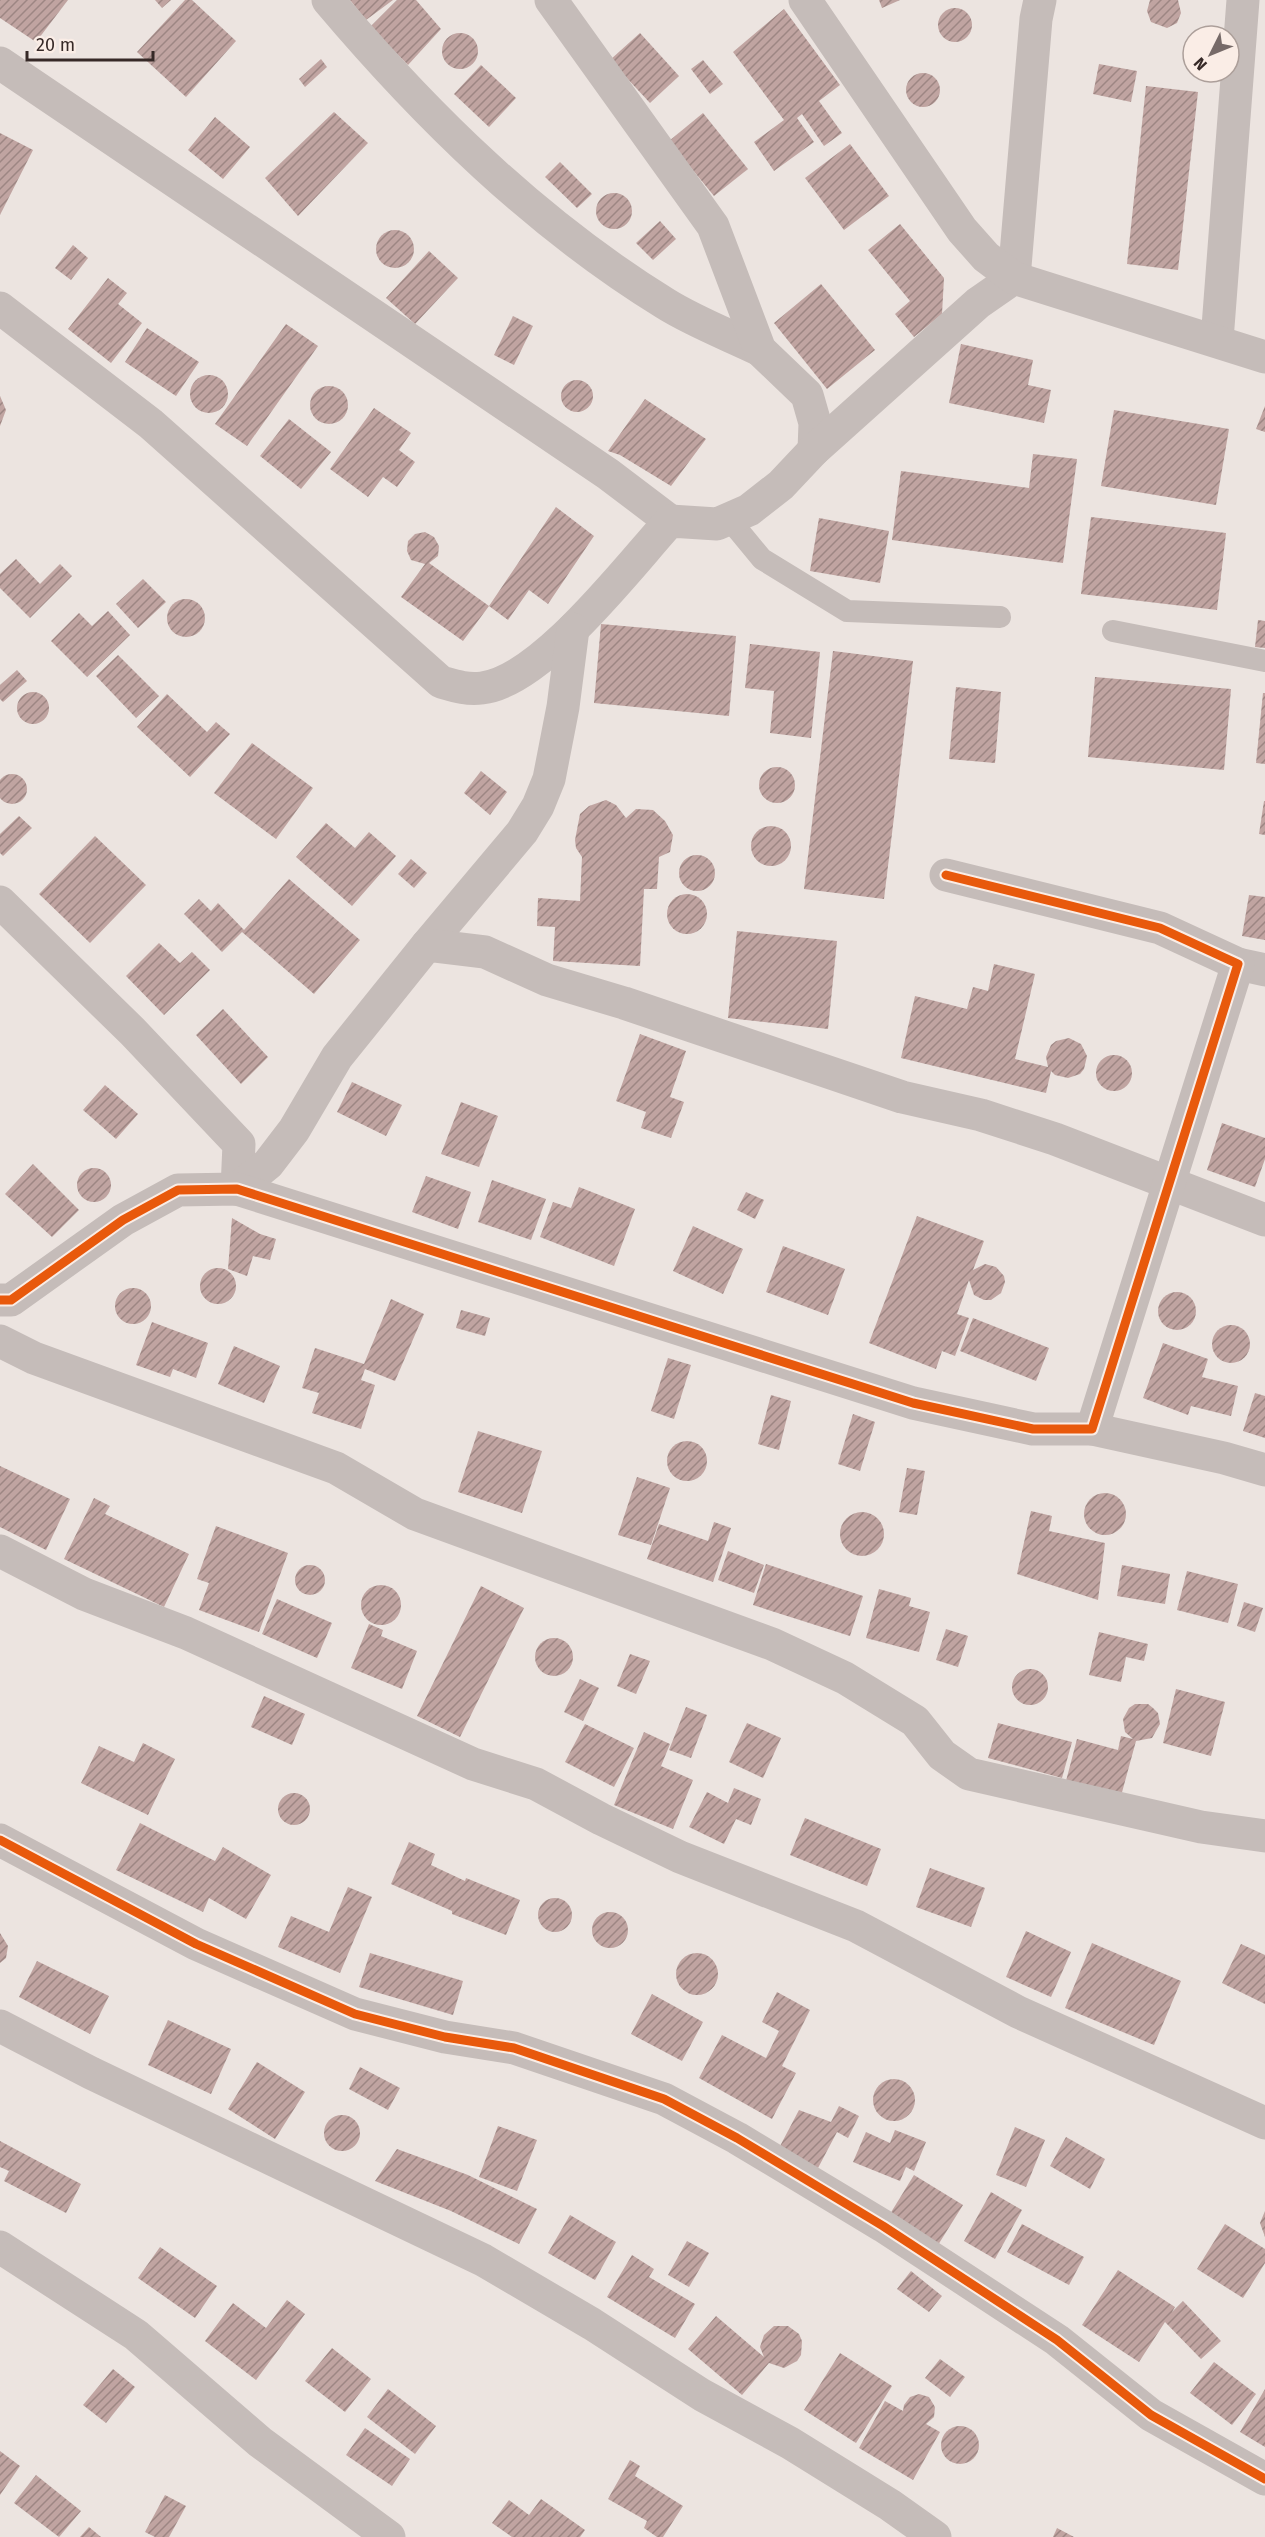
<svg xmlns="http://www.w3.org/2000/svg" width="1265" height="2537" viewBox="0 0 1265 2537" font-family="'Fira Sans',sans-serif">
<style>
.building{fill:url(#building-hatch)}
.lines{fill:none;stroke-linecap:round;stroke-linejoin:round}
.service{stroke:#c5bcb9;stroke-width:22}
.minor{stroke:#c5bcb9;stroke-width:33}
.tertiary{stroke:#c5bcb9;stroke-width:33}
.cycleway-casing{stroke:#faede6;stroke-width:13}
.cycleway{stroke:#e8590c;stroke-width:9}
</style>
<defs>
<pattern id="building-hatch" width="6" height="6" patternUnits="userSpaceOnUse" patternTransform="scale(1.5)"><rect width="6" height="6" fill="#c0a4a1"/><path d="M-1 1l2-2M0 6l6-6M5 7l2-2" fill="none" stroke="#9d8683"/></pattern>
</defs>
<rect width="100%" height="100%" fill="#ece4e0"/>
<g class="building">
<polygon points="0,0 68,0 36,42 0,18"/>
<polygon points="155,0 171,0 162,8"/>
<polygon points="185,0 192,0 236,41 186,97 137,52"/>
<polygon points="350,0 393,0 366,20"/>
<polygon points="397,0 416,0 441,29 408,65 370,27"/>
<polygon points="879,0 900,0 882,8"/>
<polygon points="1150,0 1178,0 1181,13 1177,23 1167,28 1151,22 1147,11"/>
<circle cx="955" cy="25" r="17"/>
<polygon points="784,9 840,85 819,101 842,133 824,146 802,114 797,118 814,142 774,171 754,142 784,120 733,52"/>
<polygon points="640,33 679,76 650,103 610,60"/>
<circle cx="460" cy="51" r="18"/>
<polygon points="321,59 327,67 305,87 299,79"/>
<polygon points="703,60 723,84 710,94 691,69"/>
<polygon points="1099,64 1137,71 1131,102 1093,94"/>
<polygon points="481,65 516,98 489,127 454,94"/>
<circle cx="923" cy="90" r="17"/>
<polygon points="1146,86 1198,92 1178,270 1127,264"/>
<polygon points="334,112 368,143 298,216 265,178"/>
<polygon points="703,113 748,169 714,196 669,141"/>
<polygon points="215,117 250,147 223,179 188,150"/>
<polygon points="0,133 33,150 0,215"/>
<polygon points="850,144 889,196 844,230 805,178"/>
<polygon points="560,162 592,194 577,208 545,177"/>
<circle cx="614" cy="211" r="18"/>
<polygon points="660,221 676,239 653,260 636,243"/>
<polygon points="900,224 944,278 942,314 914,337 895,314 910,301 868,250"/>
<circle cx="395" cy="249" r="19"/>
<polygon points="73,245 88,258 71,280 55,268"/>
<polygon points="429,251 458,278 415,324 386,298"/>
<polygon points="108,278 127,293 118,304 142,323 111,363 68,329"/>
<polygon points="821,284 875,350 827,389 774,323"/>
<polygon points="513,316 533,326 514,365 494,355"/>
<polygon points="286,324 318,346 247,446 215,424"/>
<polygon points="147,328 199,362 176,396 125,362"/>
<polygon points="961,344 1033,360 1028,385 1051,390 1044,423 949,403"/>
<circle cx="209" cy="394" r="19"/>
<circle cx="577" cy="396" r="16"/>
<circle cx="329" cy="405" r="19"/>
<polygon points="0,396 6,410 0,426"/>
<polygon points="645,399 706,439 671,486 620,455 608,451"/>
<polygon points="1265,406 1265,432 1256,429"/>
<polygon points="374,408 411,433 399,450 415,462 397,487 383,477 368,497 330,469"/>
<polygon points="1114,410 1229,429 1216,505 1101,486"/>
<polygon points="289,419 331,452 301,489 260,456"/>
<polygon points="1033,454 1077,459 1063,563 892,540 901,471 1029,488"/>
<polygon points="556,507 594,536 548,604 529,590 508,620 489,606"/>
<polygon points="1091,517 1226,533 1217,610 1081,594"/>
<polygon points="819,518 889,531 880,583 810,571"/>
<polygon points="425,532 434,537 439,546 438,556 429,563 489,606 463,641 401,597 425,564 411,560 407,551 408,541 415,534"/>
<polygon points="16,559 40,584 60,564 72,576 30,618 0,588 0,574"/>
<polygon points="143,579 166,602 138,628 116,604"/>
<circle cx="186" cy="618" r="19"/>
<polygon points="108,611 130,635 87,677 51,641 79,613 92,626"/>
<polygon points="1258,620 1265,621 1265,648 1255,647"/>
<polygon points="601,624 736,636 729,716 594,703"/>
<polygon points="750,644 820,652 811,738 770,733 774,691 745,688"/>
<polygon points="833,651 913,661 884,899 804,889"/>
<polygon points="118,655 159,696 136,718 96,676"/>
<polygon points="17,670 27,681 3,702 0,699 0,685"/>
<polygon points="1095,677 1231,689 1224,770 1088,757"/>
<polygon points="956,687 1001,692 995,763 949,759"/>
<circle cx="33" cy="708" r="16"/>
<polygon points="1263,693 1265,693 1265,764 1256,763"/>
<polygon points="167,694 207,732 216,722 230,734 190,777 137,727"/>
<polygon points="252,743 313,788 276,839 214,793"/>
<circle cx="777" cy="785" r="18"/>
<polygon points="481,771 507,792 490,815 464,793"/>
<circle cx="12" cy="789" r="15"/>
<polygon points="606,800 616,805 626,818 636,809 653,810 665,821 673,835 670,852 659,857 657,889 644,889 640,966 553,961 555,927 537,926 538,898 580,901 582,857 576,848 575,840 580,814 589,806"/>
<polygon points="1264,801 1265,801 1265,835 1259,834"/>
<polygon points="19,816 32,828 3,856 0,853 0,834"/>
<polygon points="326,823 355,848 369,832 396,856 352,906 296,857"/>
<circle cx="771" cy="846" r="20"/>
<polygon points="95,836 146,885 90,943 39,894"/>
<circle cx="697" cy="873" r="18"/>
<polygon points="411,859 427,873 414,888 398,874"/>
<polygon points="289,879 360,940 314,994 242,932 222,952 184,914 199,899 211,911 218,903 244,930"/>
<circle cx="687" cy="914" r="20"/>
<polygon points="1249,895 1265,897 1265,940 1242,936"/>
<polygon points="737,931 837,941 828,1029 728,1018"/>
<polygon points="159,943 180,963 192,952 210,970 164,1015 126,976"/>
<polygon points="994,964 1035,974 1015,1059 1048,1067 1046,1057 1051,1045 1056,1041 1069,1038 1081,1044 1087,1056 1084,1069 1080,1074 1068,1078 1055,1075 1051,1071 1046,1093 901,1058 915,996 967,1009 973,987 988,991"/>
<polygon points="223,1009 268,1057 241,1084 196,1035"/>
<polygon points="640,1034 686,1051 670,1097 684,1102 671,1138 641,1128 646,1112 616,1101"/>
<circle cx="1114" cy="1073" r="18"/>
<polygon points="352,1082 402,1105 386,1136 337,1112"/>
<polygon points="105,1085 138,1114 116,1139 83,1110"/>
<polygon points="461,1102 498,1116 479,1167 441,1154"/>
<polygon points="1222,1123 1265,1138 1265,1159 1255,1187 1207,1170"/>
<polygon points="33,1164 79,1210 52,1237 5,1194"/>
<circle cx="94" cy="1185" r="17"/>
<polygon points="426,1176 471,1192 458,1229 412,1212"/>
<polygon points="492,1180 546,1199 531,1240 478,1222"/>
<polygon points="579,1187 635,1209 614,1266 540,1237 553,1202 571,1208"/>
<polygon points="746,1192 764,1200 755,1219 737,1210"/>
<polygon points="917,1216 984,1241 973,1270 985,1264 996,1267 1004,1276 1005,1282 1001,1293 991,1300 984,1300 974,1295 969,1280 957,1314 969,1318 955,1356 942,1351 936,1369 869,1343"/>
<polygon points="232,1218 260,1234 276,1239 270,1260 253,1256 247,1276 228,1269"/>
<polygon points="693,1226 743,1249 723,1294 673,1271"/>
<polygon points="783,1246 845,1269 828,1315 766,1292"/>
<circle cx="218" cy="1286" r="18"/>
<circle cx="133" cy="1306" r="18"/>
<circle cx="1177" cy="1311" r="19"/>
<polygon points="391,1299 424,1314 395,1381 365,1369 361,1380 375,1385 361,1429 312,1413 319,1393 302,1388 315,1348 364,1364"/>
<polygon points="461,1310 490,1318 485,1336 456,1328"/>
<polygon points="973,1318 1049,1348 1036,1381 960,1351"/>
<polygon points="152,1322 208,1343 196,1378 173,1369 170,1377 136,1365"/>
<circle cx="1231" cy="1344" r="19"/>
<polygon points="1163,1343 1208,1359 1202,1377 1238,1386 1231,1416 1191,1406 1188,1415 1143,1398"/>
<polygon points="234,1346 280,1366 264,1403 218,1384"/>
<polygon points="668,1358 691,1365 674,1419 651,1411"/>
<polygon points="1255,1393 1265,1396 1265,1438 1243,1431"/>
<polygon points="771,1395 791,1401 779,1450 758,1444"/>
<polygon points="853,1414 875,1422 860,1471 838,1464"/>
<polygon points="478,1431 542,1451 522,1513 458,1492"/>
<circle cx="687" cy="1461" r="20"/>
<polygon points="0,1466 70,1499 46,1550 0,1527"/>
<polygon points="907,1468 925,1471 917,1515 899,1512"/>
<polygon points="637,1477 670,1488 651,1545 618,1535"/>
<circle cx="1105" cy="1514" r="21"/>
<polygon points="94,1498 110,1506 105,1514 189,1554 164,1607 64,1559"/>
<polygon points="1031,1511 1052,1516 1049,1531 1105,1543 1098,1600 1017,1574"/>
<circle cx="862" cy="1534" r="22"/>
<polygon points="714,1522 731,1528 713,1582 647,1559 659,1524 708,1541"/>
<polygon points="216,1526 288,1553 259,1632 199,1610 209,1583 197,1579"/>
<polygon points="728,1551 764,1565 754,1593 718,1580"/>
<polygon points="766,1564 863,1596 850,1636 753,1605"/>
<polygon points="1122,1565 1170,1574 1165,1604 1117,1596"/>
<circle cx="310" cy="1580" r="15"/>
<polygon points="1187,1571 1238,1584 1228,1623 1177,1610"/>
<circle cx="381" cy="1605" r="20"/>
<polygon points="481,1586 524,1608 460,1737 417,1716"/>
<polygon points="879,1589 911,1598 909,1606 930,1612 919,1652 866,1638"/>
<polygon points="277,1599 332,1623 317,1658 262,1634"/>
<polygon points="1244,1602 1263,1608 1255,1632 1237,1626"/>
<polygon points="369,1624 383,1630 381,1636 417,1651 402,1689 351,1668"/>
<polygon points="946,1629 968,1636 958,1667 936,1660"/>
<polygon points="1099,1632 1148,1644 1144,1661 1126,1657 1121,1682 1089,1675"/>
<circle cx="554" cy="1657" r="19"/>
<polygon points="630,1654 650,1661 636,1694 617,1686"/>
<circle cx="1030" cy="1687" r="18"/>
<polygon points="580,1679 599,1688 583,1721 564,1712"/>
<polygon points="1176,1689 1225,1702 1211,1756 1163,1743"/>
<polygon points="264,1696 305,1714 292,1745 251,1727"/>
<polygon points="1135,1704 1148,1704 1153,1708 1158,1713 1160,1724 1152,1738 1136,1741 1121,1796 1066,1781 1077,1739 1118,1750 1121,1736 1133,1739 1125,1732 1123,1719 1129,1708"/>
<polygon points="686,1707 707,1715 691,1758 669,1750"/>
<polygon points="747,1723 781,1738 763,1778 729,1762"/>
<polygon points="998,1723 1072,1742 1062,1778 988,1758"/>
<polygon points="585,1724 634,1748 614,1787 565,1762"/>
<polygon points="644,1732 670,1744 661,1766 693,1780 673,1829 614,1805"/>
<polygon points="143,1743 175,1759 148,1815 81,1783 99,1746 134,1762"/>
<polygon points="734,1788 761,1799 751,1825 736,1819 724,1844 689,1827 707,1792 728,1803"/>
<circle cx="294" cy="1809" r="16"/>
<polygon points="805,1818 881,1849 867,1886 790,1855"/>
<polygon points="140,1823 215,1861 223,1847 271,1875 246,1919 209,1898 203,1912 116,1870"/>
<polygon points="409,1842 435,1854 431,1865 465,1881 466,1878 520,1900 506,1935 452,1914 452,1911 391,1884"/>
<polygon points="930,1868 985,1888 971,1927 916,1907"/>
<polygon points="348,1887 372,1897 340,1973 278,1947 291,1916 329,1932"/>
<circle cx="555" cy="1915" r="17"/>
<circle cx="610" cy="1930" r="18"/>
<polygon points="1026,1931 1071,1952 1051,1997 1006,1977"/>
<polygon points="0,1933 8,1946 6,1958 0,1963"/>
<polygon points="1092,1943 1181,1981 1154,2045 1065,2008"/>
<polygon points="1241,1944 1265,1955 1265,2004 1222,1983"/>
<circle cx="697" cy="1974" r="21"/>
<polygon points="370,1953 463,1981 453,2015 359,1987"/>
<polygon points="37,1961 109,1996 90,2034 19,1997"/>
<polygon points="777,1992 810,2010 782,2066 796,2073 772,2119 699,2078 722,2035 766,2058 779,2031 762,2022"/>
<polygon points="652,1994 703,2022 682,2061 631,2034"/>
<polygon points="168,2020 231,2049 211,2094 148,2065"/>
<polygon points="257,2062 305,2092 275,2139 228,2109"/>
<polygon points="360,2067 400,2088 388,2110 349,2089"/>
<circle cx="894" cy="2100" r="21"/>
<polygon points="839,2106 859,2116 848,2138 837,2132 818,2168 779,2148 799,2110 831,2122"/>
<circle cx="342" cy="2133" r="18"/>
<polygon points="498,2126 537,2140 517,2191 479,2177"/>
<polygon points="1015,2127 1045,2140 1026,2187 996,2175"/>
<polygon points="895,2130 926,2142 914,2171 906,2167 900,2181 853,2162 866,2132 890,2143"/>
<polygon points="1066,2137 1105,2159 1090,2189 1050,2166"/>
<polygon points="0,2141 81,2184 66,2213 4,2181 9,2171 0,2167"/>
<polygon points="397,2149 468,2175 537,2209 519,2244 451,2211 375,2181"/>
<polygon points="914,2175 963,2205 938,2245 890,2214"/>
<polygon points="991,2192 1022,2210 995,2259 964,2241"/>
<polygon points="1265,2211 1265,2237 1260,2223"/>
<polygon points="570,2215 616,2242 595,2280 548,2253"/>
<polygon points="1022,2224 1084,2257 1069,2285 1007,2252"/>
<polygon points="1225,2224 1265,2249 1265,2263 1243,2298 1197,2269"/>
<polygon points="687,2241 709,2253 689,2287 668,2275"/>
<polygon points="160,2247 217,2286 195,2318 138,2278"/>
<polygon points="632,2255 654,2269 649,2277 695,2304 675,2338 607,2297"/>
<polygon points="1118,2270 1175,2307 1172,2312 1183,2301 1221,2341 1201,2359 1165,2322 1139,2362 1082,2325"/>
<polygon points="911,2271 942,2296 929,2312 897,2289"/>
<polygon points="287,2300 305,2314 256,2380 205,2341 233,2303 266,2328"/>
<polygon points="716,2316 764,2357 760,2347 764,2335 774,2326 788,2326 799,2334 802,2341 801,2355 797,2361 784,2368 769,2363 742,2395 688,2349"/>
<polygon points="332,2348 371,2379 345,2412 305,2381"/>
<polygon points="840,2353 892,2386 856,2443 804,2410"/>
<polygon points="940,2359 965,2377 950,2397 925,2378"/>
<polygon points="1214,2362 1256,2394 1232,2425 1190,2393"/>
<polygon points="113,2369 135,2387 106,2423 83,2405"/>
<polygon points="388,2389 436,2426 415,2454 367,2417"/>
<polygon points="1265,2389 1265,2447 1240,2432"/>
<polygon points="919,2394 929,2397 935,2407 934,2417 926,2424 940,2432 913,2480 859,2448 885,2401 903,2411 904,2405 910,2397"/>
<circle cx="960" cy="2445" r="19"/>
<polygon points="365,2428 410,2459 392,2486 346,2455"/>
<polygon points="0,2451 20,2466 0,2495"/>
<polygon points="630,2460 640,2466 635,2476 683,2506 663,2537 657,2537 644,2528 647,2521 608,2499"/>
<polygon points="36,2475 81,2511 59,2537 14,2503"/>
<polygon points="165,2495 186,2506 169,2537 155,2537 145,2532"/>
<polygon points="541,2499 585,2530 580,2537 512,2537 492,2523 509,2500 529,2515"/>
<polygon points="89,2527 101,2537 80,2537"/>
<polygon points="1057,2528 1074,2537 1053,2537"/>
</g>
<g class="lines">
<g class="service">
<polyline points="729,519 762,559 847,611 1000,617"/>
<polyline points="1113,631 1265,661"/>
</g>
<g class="minor">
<path d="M328,0C426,116 536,224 666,304C695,322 729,335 760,350"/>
<polyline points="551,0 713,226 760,350 807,395 815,423 814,450"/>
<polyline points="0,63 608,474 670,521"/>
<path d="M0,308L151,424L441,682C455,686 467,690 482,688C542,681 629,566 670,521L717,524L749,510L781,485L814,450L978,303L1014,278L1036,19L1040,0"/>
<polyline points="1217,340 1243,0"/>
<polyline points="0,902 133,1032 239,1144 237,1189"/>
<polyline points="427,945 522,832 538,806 549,779 563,707 573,629"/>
<polyline points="1238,964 1265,970"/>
<polyline points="237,1189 268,1164 294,1130 337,1057 427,945 485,952 547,980 624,1003 902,1097 981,1115 1055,1139 1265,1220"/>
<polyline points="0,1300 11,1300 123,1220 178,1190 237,1189 913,1403 1033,1429 1092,1429 1238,964 1160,928 946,875"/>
<polyline points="0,1341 34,1358 336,1468 415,1514 772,1644 845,1678 915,1721 942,1755 969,1774 1201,1827 1265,1836"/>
<polyline points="1092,1429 1224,1458 1265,1470"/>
<polyline points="0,1551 84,1594 186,1633 473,1764 536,1784 601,1819 680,1857 856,1926 1018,2012 1265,2123"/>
<polyline points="0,1840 196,1944 355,2014 445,2037 514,2048 664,2099 737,2138 883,2226 1057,2340 1151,2415 1265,2479"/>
<polyline points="0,2026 91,2073 483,2260 592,2324 702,2395 790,2443 890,2505 935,2537"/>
<polyline points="0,2247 136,2335 260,2442 389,2537"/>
</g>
<polyline class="tertiary" points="805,0 962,230 986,257 1014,278 1265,357"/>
<defs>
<g id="cycleway">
<polyline points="0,1300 11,1300 123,1220 178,1190 237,1189 913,1403 1033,1429 1092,1429 1238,964 1160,928 946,875"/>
<polyline points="0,1840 196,1944 355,2014 445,2037 514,2048 664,2099 737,2138 883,2226 1057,2340 1151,2415 1265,2479"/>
</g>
</defs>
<use href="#cycleway" class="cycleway-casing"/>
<use href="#cycleway" class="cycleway"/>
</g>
<g transform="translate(1211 54) rotate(227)"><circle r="28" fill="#faede6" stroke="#ac9f9a" stroke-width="1.5"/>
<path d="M0-4.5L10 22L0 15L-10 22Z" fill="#766a68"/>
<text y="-9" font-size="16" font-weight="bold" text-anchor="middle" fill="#362927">N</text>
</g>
<path d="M27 51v9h126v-9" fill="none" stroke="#362927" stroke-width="3"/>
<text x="36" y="51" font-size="18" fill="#362927" stroke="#faede6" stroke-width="4.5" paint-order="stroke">20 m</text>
</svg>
